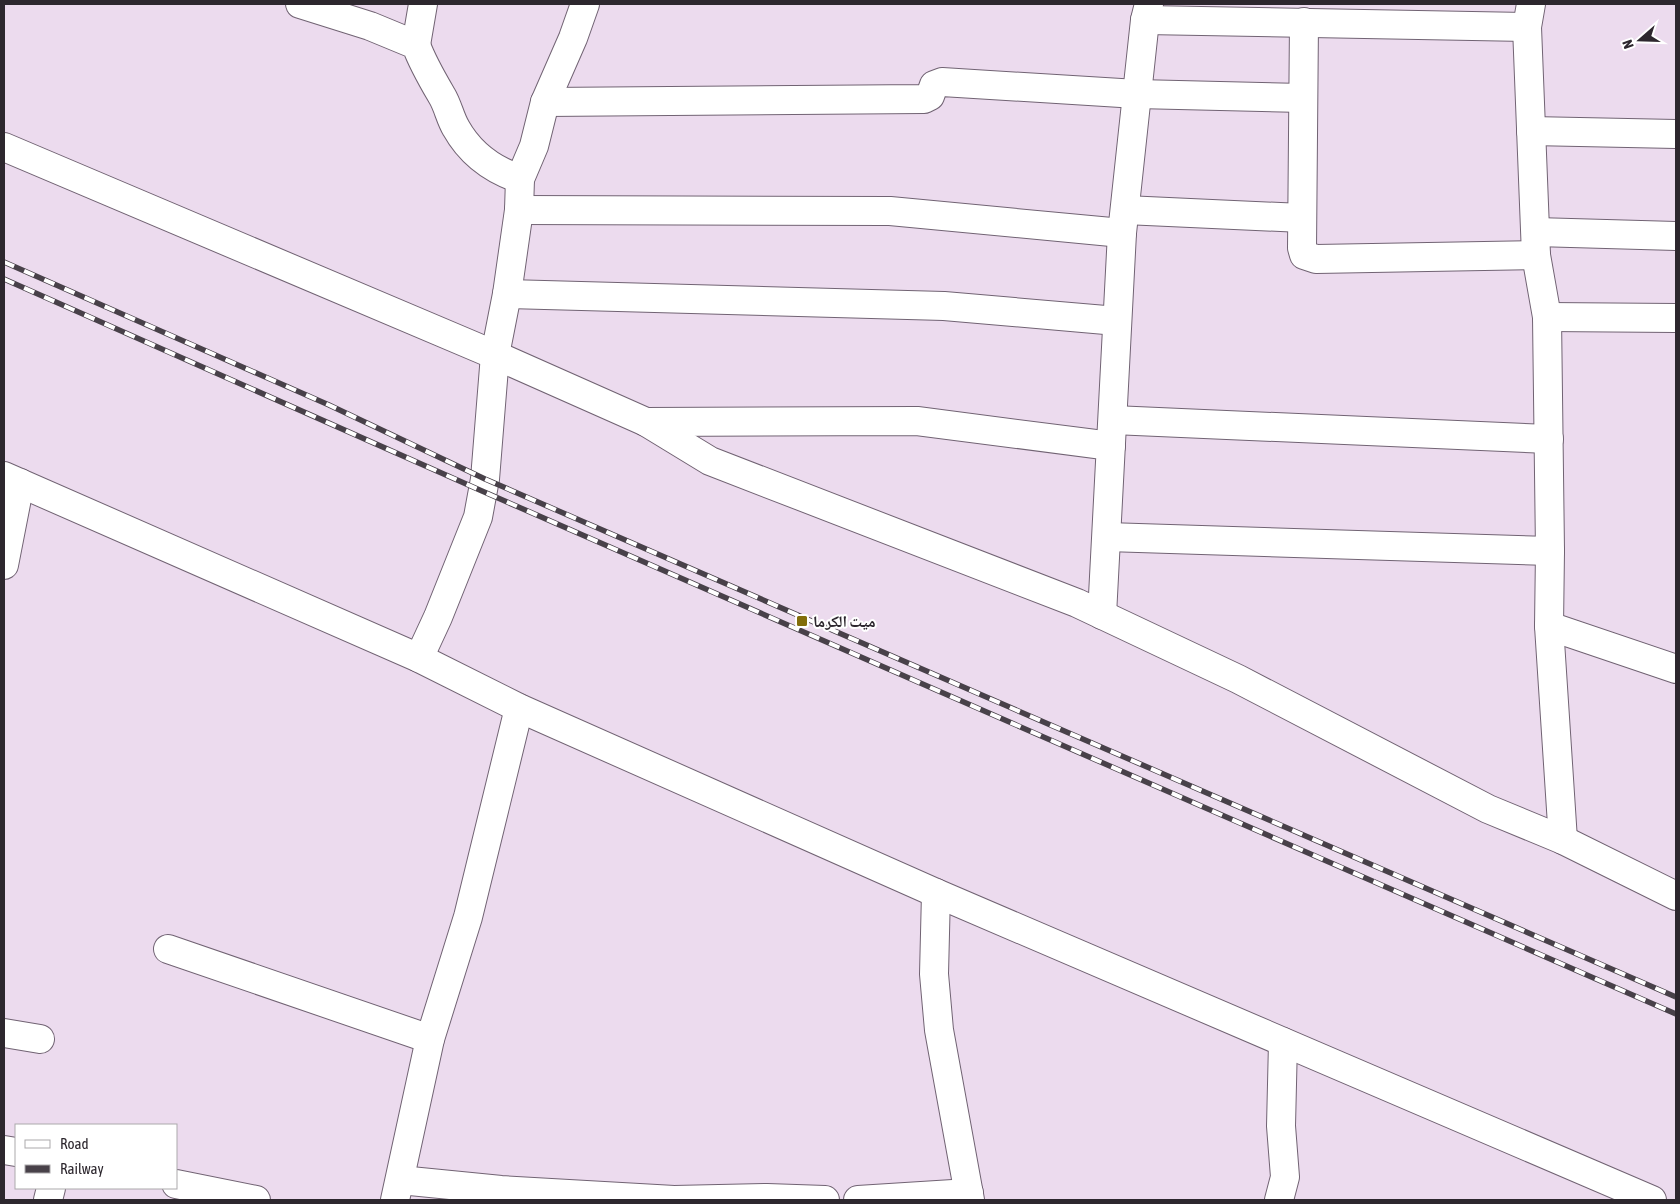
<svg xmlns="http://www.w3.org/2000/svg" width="1680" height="1204" viewBox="0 0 1680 1204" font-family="'Asap Condensed','Noto Naskh Arabic',sans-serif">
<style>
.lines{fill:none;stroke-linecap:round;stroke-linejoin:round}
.minor-casing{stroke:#716373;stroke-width:30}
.major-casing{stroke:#716373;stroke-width:30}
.minor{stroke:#fff;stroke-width:28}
.major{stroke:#fff;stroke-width:28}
.rail-casing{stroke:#484149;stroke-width:5.5}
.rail{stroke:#fff;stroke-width:4;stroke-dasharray:11;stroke-linecap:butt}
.poi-dot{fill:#826d0a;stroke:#fff;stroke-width:2}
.labels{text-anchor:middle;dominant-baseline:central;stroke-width:4;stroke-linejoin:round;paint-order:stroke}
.poi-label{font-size:16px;font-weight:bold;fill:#2d272e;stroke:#fff;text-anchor:start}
</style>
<rect width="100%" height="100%" fill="#ecdbee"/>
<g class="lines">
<defs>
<g id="minor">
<path d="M300,4L370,26L416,45C423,64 432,79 442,96C448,106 450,118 456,128C470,153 493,170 520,179"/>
<polyline points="1531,4 1527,27 1536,255 1547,317 1550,551 1549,626 1563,840"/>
<polyline points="1145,20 1527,27"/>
<polyline points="1304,22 1302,248 1304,255 1316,259 1536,255"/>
<polyline points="416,45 423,4"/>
<polyline points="545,102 924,99 930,96 934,85 942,82 1137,94 1303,98"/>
<polyline points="1531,131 1676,134"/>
<polyline points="4,147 495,355 646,422 710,461 1077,603 1238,679 1488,809 1563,840 1676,896"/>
<polyline points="519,210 890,211 1122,233"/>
<polyline points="1125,210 1302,218"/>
<polyline points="1536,232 1676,236"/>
<polyline points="507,294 944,306 1117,321"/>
<polyline points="1547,317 1676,318"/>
<polyline points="1113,420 1549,439"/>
<polyline points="646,422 917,421 1111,446"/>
<polyline points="1107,537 1550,551"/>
<polyline points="4,565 20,483"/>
<polyline points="1102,615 1122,233 1145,20 1149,4"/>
<polyline points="1549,626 1676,669"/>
<polyline points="419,658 438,617 478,517 485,479 495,355 507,294 519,210 520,179 534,146 545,102 573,38 585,4"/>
<polyline points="936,893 934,974 939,1030 970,1200"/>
<polyline points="168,949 430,1039"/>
<polyline points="4,1033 40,1039"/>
<polyline points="4,1150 16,1152"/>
<polyline points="400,1180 501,1190 674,1200 767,1198 825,1200"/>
<polyline points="176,1184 256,1200"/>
<polyline points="48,1200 51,1188"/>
<polyline points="395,1200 430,1039 468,917 519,708"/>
<polyline points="858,1200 969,1193"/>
<polyline points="1279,1200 1285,1177 1281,1126 1283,1042"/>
</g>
<polyline id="major" points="4,476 419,658 519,708 936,893 1652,1200"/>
</defs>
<use href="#minor" class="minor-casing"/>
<use href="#major" class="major-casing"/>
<use href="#minor" class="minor"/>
<use href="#major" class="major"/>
<defs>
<g id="rail">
<polyline points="4,262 329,405 485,479 1676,997"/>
<polyline points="4,279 482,491 1676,1014"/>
</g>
</defs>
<use href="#rail" class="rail-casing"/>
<use href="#rail" class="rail"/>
</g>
<rect class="poi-dot" x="796" y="615" width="12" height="12" rx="2.5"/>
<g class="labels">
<g class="poi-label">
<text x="813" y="621">ميت الكرما</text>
</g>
</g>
<rect width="1680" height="1204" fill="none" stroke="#2d272e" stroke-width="10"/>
<rect x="15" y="1124" width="162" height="65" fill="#ffffff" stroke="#aba9ab"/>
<rect x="25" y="1140" width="25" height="8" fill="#ffffff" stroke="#aba9ab"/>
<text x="60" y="1149" font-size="15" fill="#2d272e">Road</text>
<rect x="25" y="1165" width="25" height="8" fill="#484149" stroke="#aba9ab"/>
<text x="60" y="1174" font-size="15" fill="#2d272e">Railway</text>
<g transform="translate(1640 40) rotate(250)" stroke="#ffffff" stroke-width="4" paint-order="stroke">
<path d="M0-4L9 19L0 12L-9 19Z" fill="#2d272e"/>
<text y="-8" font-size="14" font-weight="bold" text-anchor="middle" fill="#2d272e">N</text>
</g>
</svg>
